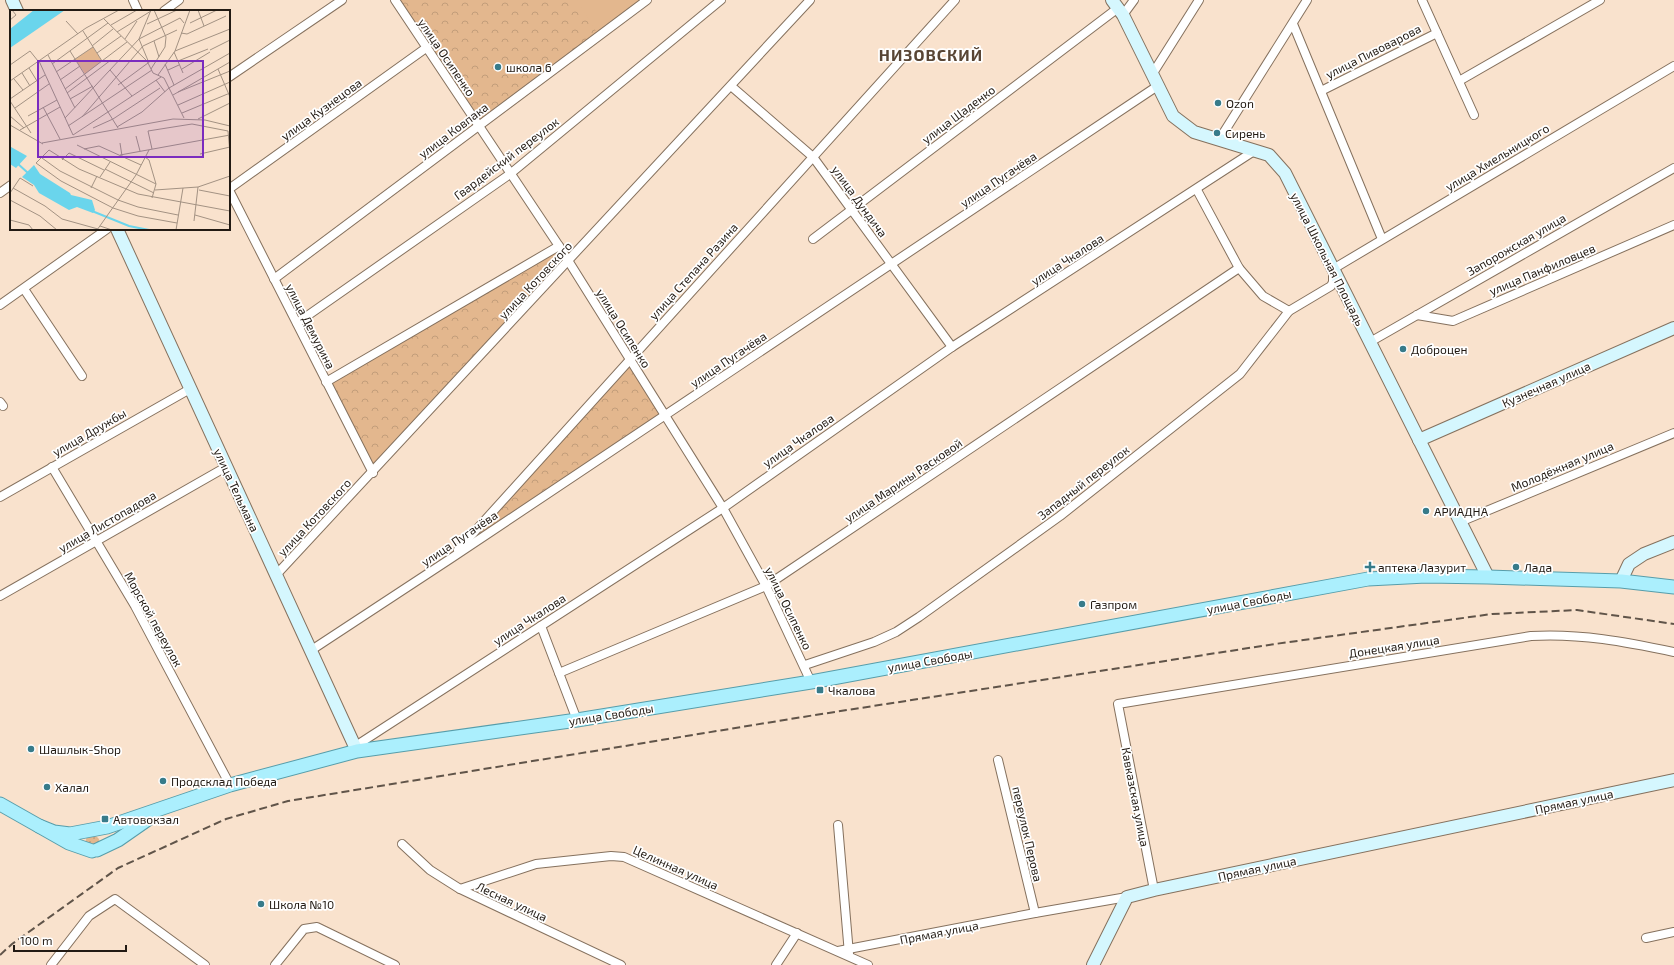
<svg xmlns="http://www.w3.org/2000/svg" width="1674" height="965" viewBox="0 0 1674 965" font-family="'Exo 2',sans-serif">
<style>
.grass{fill:url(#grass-dots)}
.park{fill:url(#park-crowns)}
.pitch{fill:#e3b78e}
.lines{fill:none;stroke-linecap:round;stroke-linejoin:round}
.street-casing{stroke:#85715e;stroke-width:10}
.secondary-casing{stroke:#85715e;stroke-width:14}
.primary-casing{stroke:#579daa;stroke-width:15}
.street{stroke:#fff;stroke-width:8}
.secondary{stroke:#d5f7fe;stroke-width:12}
.primary{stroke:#abeffd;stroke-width:13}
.rail{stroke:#605449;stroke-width:2;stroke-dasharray:8 4;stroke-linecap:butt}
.poi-dot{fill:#377b8a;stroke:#fff;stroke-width:1.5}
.labels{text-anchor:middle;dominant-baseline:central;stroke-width:3.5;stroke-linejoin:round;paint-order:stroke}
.street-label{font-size:12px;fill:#221a13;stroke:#fff}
.poi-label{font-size:12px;fill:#221a13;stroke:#fff;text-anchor:start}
.district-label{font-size:16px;font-weight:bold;letter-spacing:1px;fill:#584534;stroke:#fff}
.inset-river{fill:none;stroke:#6ad5ec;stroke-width:2}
.inset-road{fill:none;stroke:#a39283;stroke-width:1}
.view{fill:#7b2cbf;fill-opacity:0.15;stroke:#7b2cbf;stroke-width:2}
.inset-edge{fill:none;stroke:#221a13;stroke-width:2}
</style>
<defs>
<pattern id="grass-dots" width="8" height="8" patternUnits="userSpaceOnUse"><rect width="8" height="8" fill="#e3b78e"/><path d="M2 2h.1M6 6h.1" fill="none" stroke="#c29d7a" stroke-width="1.8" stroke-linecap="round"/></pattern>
<pattern id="park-crowns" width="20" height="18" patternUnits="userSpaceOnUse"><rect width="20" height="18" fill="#e3b78e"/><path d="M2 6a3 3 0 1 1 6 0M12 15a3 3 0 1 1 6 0" fill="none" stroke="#c29d7a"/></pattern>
</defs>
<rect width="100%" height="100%" fill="#f9e2cd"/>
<path class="grass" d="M88,835C95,835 99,836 100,843L98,847L85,842Z"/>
<g class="park">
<polygon points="395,0 647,0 478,126"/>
<polygon points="559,246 568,261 373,473 326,382"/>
<polygon points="629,359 667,418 450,559"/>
</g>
<polygon class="pitch" points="577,0 647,0 599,36"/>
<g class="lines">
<defs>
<g id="street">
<polyline points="133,0 138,11"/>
<polyline points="395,0 559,246 723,508 766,586 811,682"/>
<polyline points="1422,0 1474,115"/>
<polyline points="164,11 179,0"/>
<polyline points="1123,15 1134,0"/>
<polyline points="1293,24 1382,239"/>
<polyline points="1153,73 1199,0"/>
<polyline points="229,77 342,0"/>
<polyline points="1459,81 1600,0"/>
<polyline points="731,86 813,157 952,347"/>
<polyline points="1321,91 1437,33"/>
<polyline points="1219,140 1307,0"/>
<polyline points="229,189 426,48"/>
<polyline points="229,190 373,473"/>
<polyline points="1197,190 1239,268 1263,296 1289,311"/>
<polyline points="0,193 11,185"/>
<polyline points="813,239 1118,8"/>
<polyline points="274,279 647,0"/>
<polyline points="24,289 82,376"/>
<polyline points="0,305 107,229"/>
<polyline points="1417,315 1453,321 1674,225"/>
<polyline points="297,323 510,174 721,0"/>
<polyline points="1370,342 1674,168"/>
<polyline points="326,382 559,246"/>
<polyline points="0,402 3,406"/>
<polyline points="52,467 135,606 230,785"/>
<polyline points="0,497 190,389"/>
<polyline points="1460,522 1674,433"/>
<polyline points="458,550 955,0"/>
<polyline points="276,575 810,0"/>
<polyline points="0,596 226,467"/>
<polyline points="541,626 577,720"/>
<polyline points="310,651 450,559 1159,85"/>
<polyline points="805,665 874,642 896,632 919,617 1060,516 1240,374 1289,311 1331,286 1333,282 1333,269 1674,66"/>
<polyline points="559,673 766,586 1239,268"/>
<polyline points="354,747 723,508 952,347 1254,151"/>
<polyline points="998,760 1035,913"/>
<polyline points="838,825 849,954"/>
<polyline points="402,844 430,870 460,889 621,965"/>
<polyline points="460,889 536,864 611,856 624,857 868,965"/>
<path d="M1154,890L1118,704L1531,636C1580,633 1626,642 1674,652"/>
<polyline points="1646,938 1674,932"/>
<polyline points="838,951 1035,913 1127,897"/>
<polyline points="51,965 89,916 115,899 205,965"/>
<polyline points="275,965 304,929 317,927 395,965"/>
<polyline points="776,965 797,933"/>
</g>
<g id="secondary">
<polyline points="12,0 17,11"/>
<polyline points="1112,0 1123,15 1173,116 1194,132 1269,155 1285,173 1488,577"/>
<polyline points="117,229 357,751"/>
<polyline points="1419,440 1674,328"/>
<polyline points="1621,581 1629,564 1644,554 1674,542"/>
<polyline points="1093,965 1127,897 1154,890 1674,780"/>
</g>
<g id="primary">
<polyline points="0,804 69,843 92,851"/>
<polyline points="39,826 54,832 70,834 107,827 230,785 357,751 577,720 811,682 1368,579 1426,576 1488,577 1621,581 1674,587"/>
<polyline points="97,850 118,840 151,817"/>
</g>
</defs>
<use href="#street" class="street-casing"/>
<use href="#secondary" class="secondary-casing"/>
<use href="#primary" class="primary-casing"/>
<use href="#street" class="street"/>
<use href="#secondary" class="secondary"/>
<use href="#primary" class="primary"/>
<polyline class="rail" points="0,955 12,944 118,868 226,819 288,801 815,715 1275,644 1492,614 1577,610 1674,624"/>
</g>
<g class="poi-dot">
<circle cx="498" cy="67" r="4"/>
<circle cx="1218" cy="103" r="4"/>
<circle cx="1217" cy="133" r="4"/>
<circle cx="1403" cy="349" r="4"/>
<circle cx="1426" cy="511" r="4"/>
<path d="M1368 561h4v4h4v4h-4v4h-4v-4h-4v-4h4z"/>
<circle cx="1516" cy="567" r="4"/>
<circle cx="1082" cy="604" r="4"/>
<rect x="816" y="686" width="8" height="8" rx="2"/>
<circle cx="31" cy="749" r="4"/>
<circle cx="163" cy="781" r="4"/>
<circle cx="47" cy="787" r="4"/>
<rect x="101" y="815" width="8" height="8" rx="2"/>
<circle cx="261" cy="904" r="4"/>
</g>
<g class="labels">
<g class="street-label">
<text transform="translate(1373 51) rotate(-27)">улица Пивоварова</text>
<text transform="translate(447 57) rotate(56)">улица Осипенко</text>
<text transform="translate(321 109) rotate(-36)">улица Кузнецова</text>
<text transform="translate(958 114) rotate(-37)">улица Щаденко</text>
<text transform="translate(453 130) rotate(-37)">улица Ковпака</text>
<text transform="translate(1497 157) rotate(-31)">улица Хмельницкого</text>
<text transform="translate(506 158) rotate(-37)">Гвардейский переулок</text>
<text transform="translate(998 179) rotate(-34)">улица Пугачёва</text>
<text transform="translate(860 201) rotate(54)">улица Дундича</text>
<text transform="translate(1516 244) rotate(-30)">Запорожская улица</text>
<text transform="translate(1067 259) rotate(-33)">улица Чкалова</text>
<text transform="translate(1328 259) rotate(63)">улица Школьная Площадь</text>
<text transform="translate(1542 269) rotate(-23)">улица Панфиловцев</text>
<text transform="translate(693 271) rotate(-48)">улица Степана Разина</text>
<text transform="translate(535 280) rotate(-47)">улица Котовского</text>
<text transform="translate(311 326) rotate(63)">улица Демурина</text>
<text transform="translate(624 328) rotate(58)">улица Осипенко</text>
<text transform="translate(728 359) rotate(-34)">улица Пугачёва</text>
<text transform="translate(1546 384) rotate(-24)">Кузнечная улица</text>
<text transform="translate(89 432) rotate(-30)">улица Дружбы</text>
<text transform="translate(798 440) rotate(-35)">улица Чкалова</text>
<text transform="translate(1562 466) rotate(-23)">Молодёжная улица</text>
<text transform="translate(903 480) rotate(-34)">улица Марины Расковой</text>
<text transform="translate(1083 482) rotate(-38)">Западный переулок</text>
<text transform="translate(237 490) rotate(65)">улица Тельмана</text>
<text transform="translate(314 517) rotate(-47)">улица Котовского</text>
<text transform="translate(107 521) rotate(-30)">улица Листопадова</text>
<text transform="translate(459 538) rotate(-34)">улица Пугачёва</text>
<text transform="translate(1249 601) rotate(-11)">улица Свободы</text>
<text transform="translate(789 608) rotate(64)">улица Осипенко</text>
<text transform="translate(154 619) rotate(61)">Морской переулок</text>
<text transform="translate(529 619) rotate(-33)">улица Чкалова</text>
<text transform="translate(1394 646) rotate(-9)">Донецкая улица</text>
<text transform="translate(930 660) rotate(-10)">улица Свободы</text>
<text transform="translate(611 714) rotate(-9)">улица Свободы</text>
<text transform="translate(1136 797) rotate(79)">Кавказская улица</text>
<text transform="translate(1574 801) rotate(-12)">Прямая улица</text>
<text transform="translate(1028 834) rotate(77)">переулок Перова</text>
<text transform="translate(676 867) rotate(24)">Целинная улица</text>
<text transform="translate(1257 868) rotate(-12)">Прямая улица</text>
<text transform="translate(512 901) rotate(25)">Лесная улица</text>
<text transform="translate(939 932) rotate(-11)">Прямая улица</text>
</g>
<g class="poi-label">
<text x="506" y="67">школа 6</text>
<text x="1226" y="103">Ozon</text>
<text x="1225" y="133">Сирень</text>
<text x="1411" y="349">Доброцен</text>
<text x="1434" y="511">АРИАДНА</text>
<text x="1378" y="567">аптека Лазурит</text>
<text x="1524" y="567">Лада</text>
<text x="1090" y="604">Газпром</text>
<text x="828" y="690">Чкалова</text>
<text x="39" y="749">Шашлык-Shop</text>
<text x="171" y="781">Продсклад Победа</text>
<text x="55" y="787">Халал</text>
<text x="113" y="819">Автовокзал</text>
<text x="269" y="904">Школа №10</text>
</g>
<g class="district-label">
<text x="931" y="54">НИЗОВСКИЙ</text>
</g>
</g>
<g transform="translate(10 10)">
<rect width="220" height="220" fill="#f9e2cd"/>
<path d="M83,37L92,51L75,64L65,49Z" fill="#e3b78e"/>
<path d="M24,0H55L0,38V19ZM1,137L17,146L6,158L0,154ZM24,155L30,164L60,183L61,185L82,190L85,200L83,203L67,197L59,200L29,183L24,175L12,167Z" fill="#6ad5ec"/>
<path class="inset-river" d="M7,153L18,163M82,201L119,216L139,220"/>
<path class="inset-road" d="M188,0L194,16M94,9L137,51L143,63L154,68L174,108M0,10L6,5L2,0M56,11L68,24M180,13L207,0M137,14L167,0M101,15L127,0M73,21L92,51M107,22L141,1M171,23L177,24L216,6M115,29L127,11M144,31L149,47M82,36L103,19M200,40L220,30M60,41L108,118M165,41L220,19M164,42L173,63M87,43L111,26M38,45L65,98M29,51L63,125M168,51L198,39M139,53L129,29L141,0M42,54L98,13M155,54L164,75M0,55L20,41L28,51M19,58L27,71M141,59L155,37L156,27L144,0M172,59L200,42M208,59L220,87M100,60L122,86M158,60L169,55M46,62L83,37M12,63L20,76M148,65L165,41L180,0M4,69L13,80M50,70L70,56M146,70L155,82M0,71L76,18L109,0M108,75L138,53M55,79L117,32M168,82L220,61M57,83L101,50M163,85L220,52M0,89L35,65M60,89L83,76M0,91L21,123M168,95L220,72M33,97L50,129M5,98L39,74M172,103L220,83M0,106L14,118M18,106L47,90M72,107L133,36L167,20M55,108L129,29L170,8L174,13M188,109L220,93M0,115L33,134M58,116L142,60M107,117L132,102L159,78L220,43M83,118L103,109L150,78M10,120L50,97M63,125L151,67M126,126L130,141M32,133L163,109L195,110L220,116M110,133L112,146M67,135L146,174M74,139L89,136L131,155M142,139L138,121L182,114L218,121L220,144M190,144L220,137M110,145L220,125M135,147L139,150L146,174L142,188M32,148L50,161L108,190L128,197L168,205M52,150L59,143L94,160M95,159L144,183M90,167L100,152M3,178L35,196L52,209L88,219M81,178L87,166M145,180L188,177L220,166M189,180L220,186M0,183L10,168L23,176M0,190L30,206L47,220M185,205L220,215M0,210L19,215L23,220M184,211L188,177M167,213L128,206L103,198L51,171L26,153L39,140L69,159L128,184L220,201M90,216L102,220M87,220L126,165L139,140M166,220L173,178"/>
<path class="view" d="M28,51H193V147H28Z"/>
<rect width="220" height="220" class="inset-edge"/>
</g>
<path d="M14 945v6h112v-6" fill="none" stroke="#221a13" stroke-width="2"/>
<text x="20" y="945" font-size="12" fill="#221a13" stroke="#ffffff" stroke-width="3" paint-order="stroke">100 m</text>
</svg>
